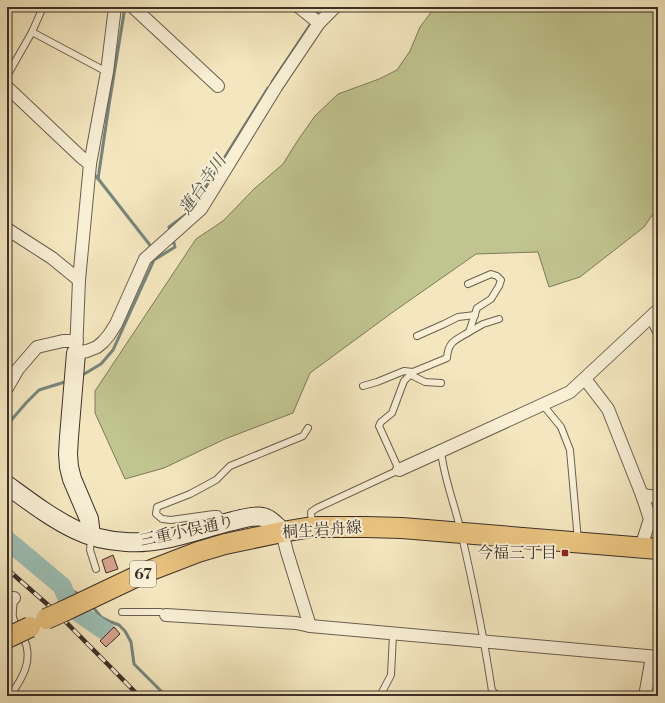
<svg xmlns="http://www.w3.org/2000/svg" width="665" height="703" viewBox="0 0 665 703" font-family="'Libre Bodoni','Noto Serif JP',serif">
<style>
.green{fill:#c0c48f;stroke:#7e7a5c}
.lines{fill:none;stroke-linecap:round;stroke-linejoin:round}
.stream{stroke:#76867d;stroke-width:3}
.river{stroke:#9cbfb5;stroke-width:19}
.building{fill:#daa591;stroke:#3c3028}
.lane-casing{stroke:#6a5e4e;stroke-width:8}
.street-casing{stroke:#6a5e4e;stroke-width:14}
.secondary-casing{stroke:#3c3028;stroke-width:20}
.primary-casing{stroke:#3c3028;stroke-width:22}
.lane{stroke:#f8efd5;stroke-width:6}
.street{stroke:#f8efd5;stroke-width:12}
.secondary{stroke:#f8efd5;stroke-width:18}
.primary{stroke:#eac480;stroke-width:20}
.rail-casing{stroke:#3c3028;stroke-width:4.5}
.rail{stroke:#f8efd5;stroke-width:3;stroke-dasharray:9;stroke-linecap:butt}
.primary-bridge-casing{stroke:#3c3028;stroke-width:22;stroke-linecap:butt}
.primary-bridge{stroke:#eac480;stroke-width:20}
.poi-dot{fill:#8f2418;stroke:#f8efd5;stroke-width:1.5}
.labels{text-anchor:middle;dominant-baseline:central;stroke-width:4;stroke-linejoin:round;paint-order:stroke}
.shield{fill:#f8efd5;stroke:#74695c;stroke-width:1}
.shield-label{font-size:15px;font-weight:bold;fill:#3c3028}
.street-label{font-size:16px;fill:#3c3028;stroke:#f8efd5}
.poi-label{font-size:16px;fill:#3c3028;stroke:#f8efd5;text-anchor:end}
.water-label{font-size:17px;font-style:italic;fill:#54544b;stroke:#f8efd5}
</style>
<rect width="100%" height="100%" fill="#f4e7bf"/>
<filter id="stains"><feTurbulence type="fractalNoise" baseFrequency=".005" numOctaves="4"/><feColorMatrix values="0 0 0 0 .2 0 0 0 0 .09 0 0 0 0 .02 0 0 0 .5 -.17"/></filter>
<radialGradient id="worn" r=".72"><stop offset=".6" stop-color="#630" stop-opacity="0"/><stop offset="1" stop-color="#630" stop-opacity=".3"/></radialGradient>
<polygon class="green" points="435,7 658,7 658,207 644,227 580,277 549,287 538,252 476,254 393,312 310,373 293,413 225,439 164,468 125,479 95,413 95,391 196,239 223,221 254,189 283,164 298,140 315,116 338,94 379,79 397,70 410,51 420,27"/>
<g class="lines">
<g class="stream">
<polyline points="315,17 319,7"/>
<polyline points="272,82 312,22"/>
<polyline points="96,176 153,249"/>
<polyline points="98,179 109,105 125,7"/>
<polyline points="170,231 169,227 188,213 218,168 268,88"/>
<polyline points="79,377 101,364 113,350 154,260 175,247 173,239"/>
<polyline points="7,425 26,403 39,390 68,381"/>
<polyline points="62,586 77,593"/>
<polyline points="92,606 101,617 111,622 119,625 125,631 131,642 134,664 166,696"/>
</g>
<g class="river">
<polyline points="7,540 62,586 67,598"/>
<polyline points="79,613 108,633"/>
</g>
</g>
<g class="building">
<polygon points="113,555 118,569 106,573 102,560"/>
<polygon points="114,627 120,634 106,647 100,641"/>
</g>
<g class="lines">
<defs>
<g id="lane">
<polyline points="32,32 107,72"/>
<polyline points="7,76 32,32 43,7"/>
<polyline points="649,318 658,336"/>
<polyline points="469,332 483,324 499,319"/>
<polyline points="417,336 444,324 458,317 475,315"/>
<polyline points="411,375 425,382 441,383"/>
<polyline points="363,386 377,382 404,371 413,372"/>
<polyline points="543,405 561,427 570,450 578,541"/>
<path d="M441,451C444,479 455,505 461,532C473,584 484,638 492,691L499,696"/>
<polyline points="223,522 218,514 214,514 171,520 162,519 156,514 157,507 190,494 216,480 230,466 303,436 308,428"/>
<path d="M312,524L311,512L317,508L399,470L379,426L381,422L392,413L404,381L413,372L447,358C448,341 456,340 469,332L477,308L491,299L499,286L501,280L497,276L491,274L468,284"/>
<polyline points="91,539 90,550 96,569"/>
<polyline points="122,612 161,612 166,615"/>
<path d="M10,696C22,679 34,660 24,639C21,633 14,623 13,617C12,612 14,604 14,598"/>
<polyline points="380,696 391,675 393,634"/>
</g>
<g id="street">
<polyline points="115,7 107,72 90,164 79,280 76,353 87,351 97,347 103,342 109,335 116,324 145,259 201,209 276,87 319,23 335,7"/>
<polyline points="133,7 218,86"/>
<polyline points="299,7 319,23"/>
<polyline points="7,87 81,157 90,164"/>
<polyline points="7,229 52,258 79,280"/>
<polyline points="585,379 608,409 642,495 650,519 641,547"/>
<polyline points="7,388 18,369 37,347 63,341 77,341"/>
<polyline points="399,470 441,451 570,392 658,310"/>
<polyline points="642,495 658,497"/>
<polyline points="282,532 287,552 310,626"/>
<polyline points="7,598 14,598"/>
<polyline points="166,615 296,623 310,626 658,657"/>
<polyline points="645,696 652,657"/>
</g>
<g id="secondary">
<polyline points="76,353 69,437 68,454 69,467 72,479 89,519 91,535"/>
<path d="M7,485C29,501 51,518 76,530C90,537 110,541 126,542C162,545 198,529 233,521C242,519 253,515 263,517C270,519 277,526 282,532"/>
</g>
<polyline id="primary" points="64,611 146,572 198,552 225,544 282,532 312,527 366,527 402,528 658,549"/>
</defs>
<use href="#lane" class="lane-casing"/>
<use href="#street" class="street-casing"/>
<use href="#secondary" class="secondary-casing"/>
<use href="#primary" class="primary-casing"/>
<use href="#lane" class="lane"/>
<use href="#street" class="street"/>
<use href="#secondary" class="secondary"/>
<use href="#primary" class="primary"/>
<defs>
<polyline id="rail" points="7,569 55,611 139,696"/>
</defs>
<use href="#rail" class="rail-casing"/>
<use href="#rail" class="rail"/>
<defs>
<g id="primary-bridge">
<polyline points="46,619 64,611"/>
<polyline points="7,638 30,627"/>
</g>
</defs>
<use href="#primary-bridge" class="primary-bridge-casing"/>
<use href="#primary-bridge" class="primary-bridge"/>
</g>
<rect class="poi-dot" x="561" y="549" width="8" height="8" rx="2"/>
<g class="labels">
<rect class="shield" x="130" y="561" width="26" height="26" rx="3"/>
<g class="shield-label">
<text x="143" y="574">67</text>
</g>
<g class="street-label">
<text transform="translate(322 530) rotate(-4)">桐生岩舟線</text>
<text transform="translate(187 531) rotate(-12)">三重小俣通り</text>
</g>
<g class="poi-label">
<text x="557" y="553">今福三丁目</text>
</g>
<g class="water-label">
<text transform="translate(203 185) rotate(-55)">蓮台寺川</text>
</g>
</g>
<rect width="665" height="703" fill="none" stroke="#f4e7bf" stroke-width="24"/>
<rect x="8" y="8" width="649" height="687" fill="none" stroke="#3c3028" stroke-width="2"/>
<rect x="12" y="12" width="641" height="679" fill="none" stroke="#3c3028"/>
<rect width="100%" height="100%" filter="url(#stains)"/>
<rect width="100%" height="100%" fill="url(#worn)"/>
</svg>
